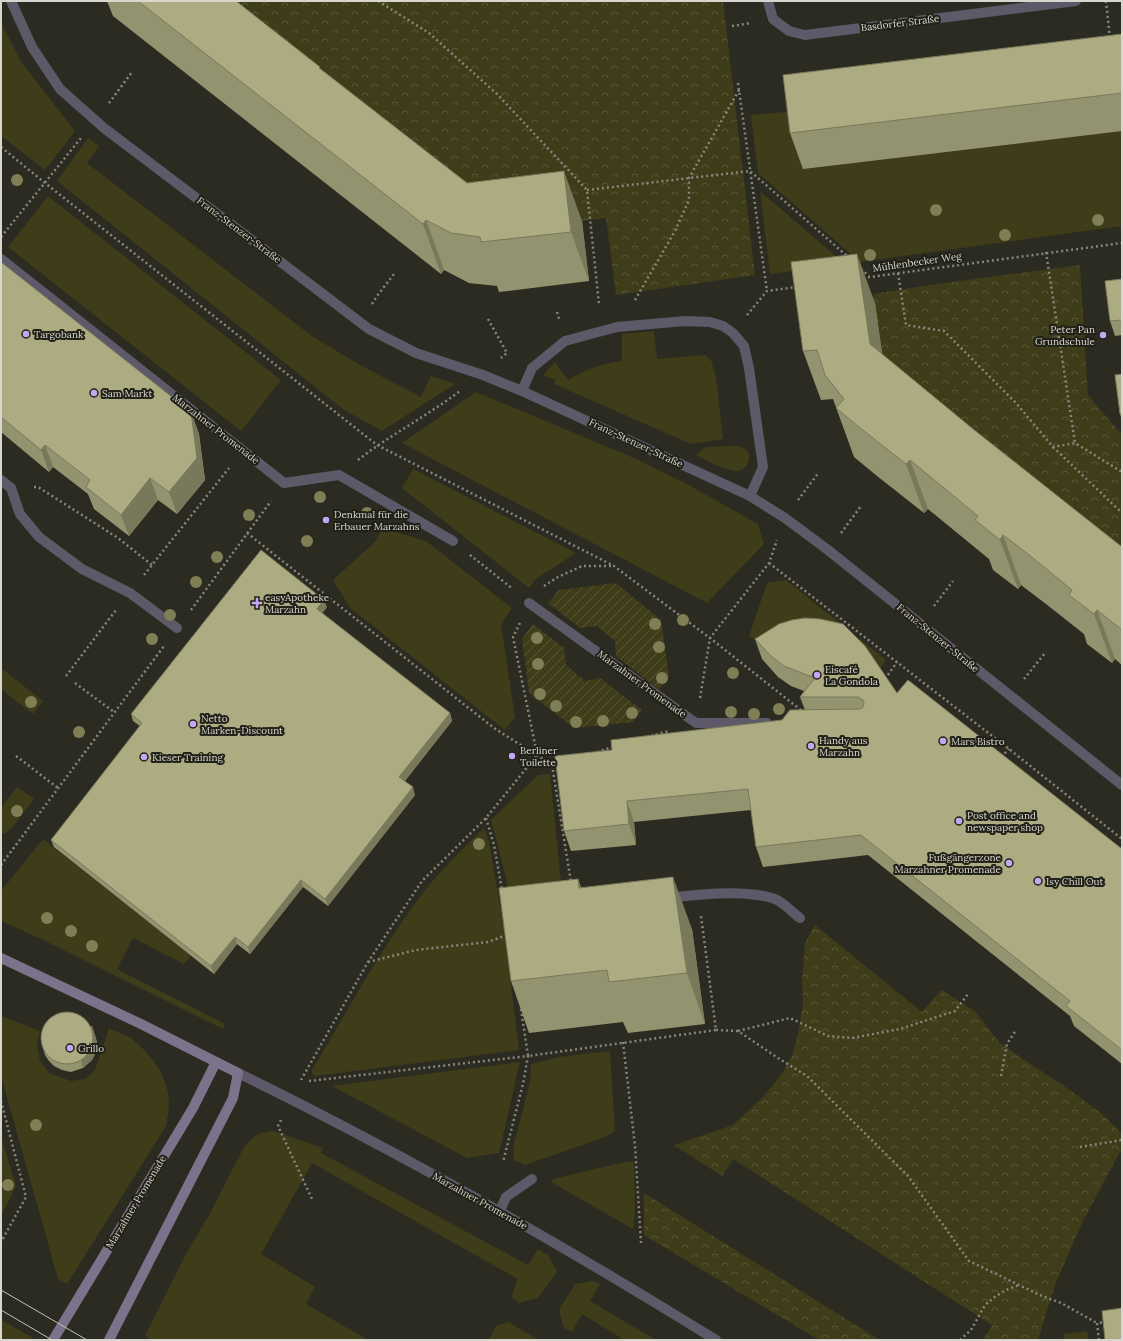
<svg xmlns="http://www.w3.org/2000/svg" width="1123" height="1341" viewBox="0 0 1123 1341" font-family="Lora,serif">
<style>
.grass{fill:#3e3c19}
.park{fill:url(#park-crowns)}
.garden{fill:url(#garden-furrows)}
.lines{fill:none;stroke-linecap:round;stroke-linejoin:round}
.path{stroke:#87877e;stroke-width:2.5;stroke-dasharray:2 3;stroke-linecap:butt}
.lane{stroke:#5e5969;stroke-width:10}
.street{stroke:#5e5969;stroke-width:10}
.secondary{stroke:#7b738c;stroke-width:10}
.tram{stroke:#c3c3bb;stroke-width:1}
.tree{fill:#7f7e55}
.wall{fill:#94936f}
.shaded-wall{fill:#78785a}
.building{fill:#acab81;stroke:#78785a}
.poi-dot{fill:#c3a7f2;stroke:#222117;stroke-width:1.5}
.labels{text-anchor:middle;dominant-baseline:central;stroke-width:4;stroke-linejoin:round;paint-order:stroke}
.street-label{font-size:10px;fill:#d7d7d0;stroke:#222117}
.poi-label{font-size:10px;fill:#d7d7d0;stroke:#222117;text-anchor:start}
</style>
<defs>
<pattern id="park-crowns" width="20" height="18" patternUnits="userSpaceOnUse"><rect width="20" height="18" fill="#3e3c19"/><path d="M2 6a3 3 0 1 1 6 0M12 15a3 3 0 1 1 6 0" fill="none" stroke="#595739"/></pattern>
<pattern id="garden-furrows" width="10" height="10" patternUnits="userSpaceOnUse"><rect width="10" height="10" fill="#3e3c19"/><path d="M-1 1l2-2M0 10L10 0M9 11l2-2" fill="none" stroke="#595739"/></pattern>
</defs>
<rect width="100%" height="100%" fill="#2b2b21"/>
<g class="grass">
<polygon points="1,23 22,63 75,131 45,170 1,136"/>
<polygon points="796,111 1122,130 1122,226 860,262 758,173 751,115"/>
<polygon points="88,138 99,146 87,163 312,336 360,365 421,397 431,376 455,384 382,431 344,410 57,181"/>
<polygon points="760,191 845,264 770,274"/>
<polygon points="48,196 281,380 241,431 8,247"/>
<path d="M654,331L657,359L705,355L711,360L716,378L723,439L691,444L554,384L555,380L543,375L555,362L568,380C585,370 602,363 622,361V334Z"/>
<polygon points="476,392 634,458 687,484 758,524 764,544 707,603 402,443"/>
<path d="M737,446C758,450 749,472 735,471C725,471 705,459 696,455L702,449L706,447Z"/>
<polygon points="413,469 576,553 536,579 529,588 402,488"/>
<polygon points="382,528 426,541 512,608 501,624 515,717 505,730 350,608 333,580 376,541"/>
<polygon points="786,580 886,660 877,673 774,652 749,636 767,583"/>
<polygon points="1,668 43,701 33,714 1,689"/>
<polygon points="550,774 565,922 515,928 505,873 491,820 538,775"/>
<polygon points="17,787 34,799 11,829 4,834 1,832 1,808"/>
<path d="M484,828L489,842L504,928L519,1050L315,1076L312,1074V1070C347,1012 379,951 420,897C438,872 462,850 484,828Z"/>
<polygon points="43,839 191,956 184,964 133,938 117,969 225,1024 223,1029 41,939 1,921 1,891"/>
<path d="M1,1016L40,1031L37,1046L40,1061L49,1073L71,1081L85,1079L95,1070L109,1028C115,1031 122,1034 129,1037C139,1044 148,1053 155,1063C170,1085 172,1103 165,1128L67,1284L58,1279L1,1076Z"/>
<polygon points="610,1051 615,1131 605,1137 525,1165 514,1160 513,1148 530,1081 531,1064 559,1057"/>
<polygon points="520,1062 499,1153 467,1158 332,1086"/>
<path d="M273,1131L323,1148L321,1153L528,1265L538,1249L548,1255L557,1272L538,1298L519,1303L511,1297L518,1279L312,1163L261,1254L315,1287L306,1304L368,1340H151L145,1336L186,1254L209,1215L244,1147C253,1136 258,1132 273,1131Z"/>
<polygon points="1,1136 16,1186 1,1215"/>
<polygon points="629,1161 634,1163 635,1209 633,1229 551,1182 552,1180 557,1178"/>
<polygon points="593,1281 600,1284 590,1301 656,1340 624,1340 582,1314 572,1332 564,1328 559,1310 575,1284"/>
<polygon points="1,1320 33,1338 32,1340 1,1340"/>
<polygon points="508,1322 539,1340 489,1340 496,1326"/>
<polygon points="1087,1331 1089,1340 1063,1340 1064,1334"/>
</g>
<g class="park">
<polygon points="191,1 723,1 755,275 616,295 606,218 492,231"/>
<polygon points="1080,265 1088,395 1122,435 1122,582 887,391 873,294 923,286"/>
<polygon points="815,925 922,1012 941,990 975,1011 999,1042 1023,1059 1067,1088 1102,1114 1121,1133 1122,1148 1083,1221 1055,1285 1038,1340 983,1340 992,1325 733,1159 722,1176 674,1145 733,1125 763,1097 781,1075 792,1056 798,1034 803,1004 802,982 805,943"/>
<polygon points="644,1193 880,1340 819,1340 644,1235"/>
</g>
<g class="garden">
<polygon points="616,583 661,620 669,676 659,690 616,656 615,641 597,626 580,628 548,603 559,590"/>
<polygon points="533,624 564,648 566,665 585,681 600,678 642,710 633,722 574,728 529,693 522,639"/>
</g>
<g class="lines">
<g class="path">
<polyline points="378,1 429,33 497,94 587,190 599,304"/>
<polyline points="1106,1 1110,39"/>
<polyline points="732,26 751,23"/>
<polyline points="738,83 767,291"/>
<polyline points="109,103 132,72"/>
<polyline points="1,147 45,183 377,445 614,566 710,638 802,711"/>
<polyline points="587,190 750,171 847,256"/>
<polyline points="1,237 81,138"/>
<polyline points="1046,252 1075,443"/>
<polyline points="861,269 869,276"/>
<polyline points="898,273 906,325 944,331 1016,403 1053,447 1075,443 1122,472"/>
<polyline points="863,278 1122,243"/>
<polyline points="635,300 675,231 689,200 689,178 739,90"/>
<polyline points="372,304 377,296 394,274"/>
<polyline points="557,312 559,319"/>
<polyline points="747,315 767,291 796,287"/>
<polyline points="488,319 507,353 501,358"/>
<polyline points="1053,447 1122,513"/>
<path d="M358,460C390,435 427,416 460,391"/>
<polyline points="34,487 38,487 118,538 152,565"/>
<polyline points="798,500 819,472"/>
<polyline points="247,533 494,728 552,765 558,764"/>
<polyline points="841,533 861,506"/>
<polyline points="470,555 513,589"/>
<polyline points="769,563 1009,749 1122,839"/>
<polyline points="144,575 229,468"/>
<polyline points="544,586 558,577 582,566 614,566"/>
<polyline points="934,606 953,581"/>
<polyline points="191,610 271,501"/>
<polyline points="520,623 513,637 537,754"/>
<polyline points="66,676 116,610"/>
<polyline points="885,679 897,662"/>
<polyline points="1024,679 1045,653"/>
<polyline points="75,683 114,712"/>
<polyline points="700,698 710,638 769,563 777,540"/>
<polyline points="651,736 669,731"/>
<polyline points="597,752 613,747"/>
<polyline points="16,756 58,788"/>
<polyline points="1001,757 1009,749"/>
<polyline points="552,765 571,882"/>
<polyline points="486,818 494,845 502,890"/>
<polyline points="1,865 164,646"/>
<polyline points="368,962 416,950 488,942 507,935"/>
<polyline points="521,1009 528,1056 716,1030 701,916"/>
<polyline points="716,1030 738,1031 778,1058 807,1076 908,1176 969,1261 1042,1296 1061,1303 1097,1323"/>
<polyline points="738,1031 790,1018 828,1036 852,1038 900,1029 955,1011 968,994"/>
<polyline points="623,1042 635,1146 641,1243"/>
<polyline points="1001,1076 1007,1044 1016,1030"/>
<polyline points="301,1080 368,962 422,881 486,818 537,755"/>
<polyline points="309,1081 528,1056 523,1084 503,1162"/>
<polyline points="1,1101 26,1197 1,1242"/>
<polyline points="281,1120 278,1126 312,1199"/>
<polyline points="1080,1147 1122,1140"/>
<polyline points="960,1340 971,1330 985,1305 996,1296 1006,1290 1019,1285"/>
<polyline points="1099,1340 1097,1323 1106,1322"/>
</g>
<g class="lane">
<polyline points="11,488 20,514 39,537 82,569 130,593 177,628"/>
<path d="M668,898C698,894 747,889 775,899C783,902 793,913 800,918"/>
<polyline points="500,1211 506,1197 532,1179"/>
</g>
<g class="street">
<polyline points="11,1 32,47 60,89 104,128 369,329 416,353 483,375 522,391 750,496 785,518 828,550 1122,785"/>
<polyline points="768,1 773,19 789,31 805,35 1076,1"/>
<polyline points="1,259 284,483 339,475 453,541"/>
<polyline points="522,391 532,368 565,341 617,327 685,321 710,322 723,326 733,333 744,346 749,368 763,467 750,496"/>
<polyline points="1,480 11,488"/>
<polyline points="529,603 696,723 767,723"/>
<path d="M238,1073C402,1153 561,1244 716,1340"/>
</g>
<g class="secondary">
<polyline points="1,958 141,1024 238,1073 233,1098 109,1340"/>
<polyline points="53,1340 193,1108 216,1062"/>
</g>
<g class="tram">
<polyline points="1,1290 87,1340"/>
<polyline points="1,1310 52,1340"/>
</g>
</g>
<g class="tree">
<circle cx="17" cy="180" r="6"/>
<circle cx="936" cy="210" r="6"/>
<circle cx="1098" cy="220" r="6"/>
<circle cx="1005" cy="235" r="6"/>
<circle cx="870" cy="255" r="6"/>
<circle cx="320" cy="497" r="6"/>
<circle cx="367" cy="513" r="6"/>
<circle cx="249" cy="515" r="6"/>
<circle cx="307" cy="541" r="6"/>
<circle cx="217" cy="557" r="6"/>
<circle cx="196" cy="582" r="6"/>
<circle cx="170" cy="615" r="6"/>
<circle cx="683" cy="620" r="6"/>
<circle cx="655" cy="624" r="6"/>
<circle cx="537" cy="638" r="6"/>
<circle cx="152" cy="639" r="6"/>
<circle cx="659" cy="647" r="6"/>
<circle cx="538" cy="664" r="6"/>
<circle cx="733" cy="673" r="6"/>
<circle cx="662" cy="678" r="6"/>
<circle cx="540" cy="694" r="6"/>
<circle cx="31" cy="702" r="6"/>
<circle cx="556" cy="706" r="6"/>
<circle cx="779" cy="709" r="6"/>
<circle cx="731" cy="712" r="6"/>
<circle cx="632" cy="713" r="6"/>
<circle cx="754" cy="714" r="6"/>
<circle cx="603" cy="721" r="6"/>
<circle cx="576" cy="722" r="6"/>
<circle cx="79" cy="732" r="6"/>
<circle cx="17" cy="811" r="6"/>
<circle cx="479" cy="844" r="6"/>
<circle cx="47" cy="918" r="6"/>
<circle cx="71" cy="931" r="6"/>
<circle cx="92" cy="946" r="6"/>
<circle cx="36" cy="1125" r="6"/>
<circle cx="8" cy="1185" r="6"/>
</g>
<g class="wall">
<polygon points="107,1 236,1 321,69 467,183 582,221 589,281 499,292 497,286 469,283 444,270 441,274 113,16"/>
<polygon points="1122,34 1122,131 803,169 790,133"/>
<polygon points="1,262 191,412 199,434 205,480 177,514 158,500 129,536 94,509 88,494 53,467 49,472 1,432"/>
<polygon points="1122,279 1122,335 1115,336 1110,321"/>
<polygon points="875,303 882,355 973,429 1122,547 1122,665 1115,659 1112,663 1087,644 1084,634 1046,604 1021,585 1018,589 993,570 989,559 928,509 924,513 877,476 854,457 833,399 821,400 803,351"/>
<polygon points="1122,374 1122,421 1120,414"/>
<polygon points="327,607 322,613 450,713 452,721 405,781 415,795 328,906 303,887 250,954 237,944 214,974 54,847 51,840 140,726 133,721 131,714"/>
<polygon points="755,639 897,693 1122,849 1122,1064 1074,1026 1070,1016 868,855 763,867 756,847 751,810 634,822 636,845 571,851 564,831 612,750 782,720 805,710 800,697 804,691 791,686 778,677 762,659"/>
<polygon points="578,879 581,888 692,929 705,1024 628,1033 623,1022 529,1033 511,981"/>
<polygon points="92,1026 97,1042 96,1052 92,1060 83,1068 71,1072 62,1070 54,1066 49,1061 45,1055 43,1048"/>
</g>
<g class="shaded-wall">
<polygon points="564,171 582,221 589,281 571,232"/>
<polygon points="426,220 444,270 441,274 423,224"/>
<polygon points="857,254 875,303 888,394 870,344"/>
<polygon points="191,412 199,434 205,480 177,514 169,492"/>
<polygon points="45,445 53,467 49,472 41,450"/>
<polygon points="910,460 928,509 924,513 906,464"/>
<polygon points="150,478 158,500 129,536 121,515"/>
<polygon points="1003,535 1021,585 1018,589 1000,540"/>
<polygon points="324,600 327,607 320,616 317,609"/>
<polygon points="1097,610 1115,659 1112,663 1094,614"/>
<polygon points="450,713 452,721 402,784 399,777"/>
<polygon points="413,787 415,795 328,906 325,899"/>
<polygon points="627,801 634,822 636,845 629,824"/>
<polygon points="673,877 692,929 705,1024 687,973"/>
<polygon points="578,879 597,931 579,888"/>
<polygon points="301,880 303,887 250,954 248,947"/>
<polygon points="235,937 237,944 214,974 211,966"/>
<polygon points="92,1026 97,1042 96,1052 92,1060 83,1068 81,1061"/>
</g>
<g class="building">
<polygon points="138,1 236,1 320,67 319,68 467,183 564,171 571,232 481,242 480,237 451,233 426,220 423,224"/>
<polygon points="1122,34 1122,93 790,133 783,75"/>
<polygon points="857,254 870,344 973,429 1122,547 1122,630 1097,610 1094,614 1069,595 1072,590 1028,554 1003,535 1000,540 975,520 978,516 910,460 906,464 859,427 836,408 844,399 825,375 817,350 803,351 791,262"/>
<polygon points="1,262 191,412 197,458 169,492 150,478 121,515 86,487 90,480 45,445 41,450 1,417"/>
<polygon points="1122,279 1122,320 1110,321 1105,281"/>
<polygon points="1122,374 1122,414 1120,414 1115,375"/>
<polygon points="261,550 324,600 317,609 450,713 399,777 413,787 325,899 301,880 248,947 235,937 211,966 51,840 142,723 131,714"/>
<polygon points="805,618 820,619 843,624 865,646 897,693 908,680 1122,849 1122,1050 1066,1006 1070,1001 861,835 756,847 748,789 627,801 629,824 564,831 555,756 612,750 611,740 782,720 790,710 860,709 863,707 864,703 863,700 858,697 800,697 815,678 784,666 771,656 755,639 779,624 792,620"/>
<polygon points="673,877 687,973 609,982 607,970 511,981 499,888 578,879 579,888"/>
<circle cx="67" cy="1038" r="26"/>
<polygon points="1122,1308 1122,1340 1105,1340 1102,1311"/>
</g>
<g class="poi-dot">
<circle cx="26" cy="334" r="4"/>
<circle cx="1103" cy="335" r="4"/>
<circle cx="94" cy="393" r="4"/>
<circle cx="326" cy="520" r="4"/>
<path d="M255 597h4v4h4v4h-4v4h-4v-4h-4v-4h4z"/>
<circle cx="817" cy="675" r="4"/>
<circle cx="193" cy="724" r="4"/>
<circle cx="943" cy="741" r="4"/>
<circle cx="811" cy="746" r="4"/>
<circle cx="512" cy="756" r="4"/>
<circle cx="144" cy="757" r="4"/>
<circle cx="959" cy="821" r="4"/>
<circle cx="1009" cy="863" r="4"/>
<circle cx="1038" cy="881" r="4"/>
<circle cx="70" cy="1048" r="4"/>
</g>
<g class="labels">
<g class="street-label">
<text transform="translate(900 23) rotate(-7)">Basdorfer Straße</text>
<text transform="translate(239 230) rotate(37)">Franz-Stenzer-Straße</text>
<text transform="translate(917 262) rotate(-8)">Mühlenbecker Weg</text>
<text transform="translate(216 429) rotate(38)">Marzahner Promenade</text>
<text transform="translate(636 443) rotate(25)">Franz-Stenzer-Straße</text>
<text transform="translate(938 638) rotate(39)">Franz-Stenzer-Straße</text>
<text transform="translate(642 684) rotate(36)">Marzahner Promenade</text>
<text transform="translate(480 1201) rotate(29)">Marzahner Promenade</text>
<text transform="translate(136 1202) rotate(-59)">Marzahner Promenade</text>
</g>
<g class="poi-label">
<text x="1095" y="329" text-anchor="end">Peter Pan<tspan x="1095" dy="12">Grundschule</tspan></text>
<text x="34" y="334">Targobank</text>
<text x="102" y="393">Sam Markt</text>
<text x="334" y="514">Denkmal für die<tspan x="334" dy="12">Erbauer Marzahns</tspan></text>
<text x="265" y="597">easyApotheke<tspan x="265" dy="12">Marzahn</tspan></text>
<text x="825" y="669">Eiscafé<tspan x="825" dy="12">La Gondola</tspan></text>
<text x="201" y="718">Netto<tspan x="201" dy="12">Marken-Discount</tspan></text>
<text x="819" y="740">Handy aus<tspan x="819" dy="12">Marzahn</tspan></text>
<text x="951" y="741">Mars Bistro</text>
<text x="520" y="750">Berliner<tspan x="520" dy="12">Toilette</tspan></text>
<text x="152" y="757">Kieser Training</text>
<text x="967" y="815">Post office and<tspan x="967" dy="12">newspaper shop</tspan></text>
<text x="1001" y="857" text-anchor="end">Fußgängerzone<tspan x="1001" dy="12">Marzahner Promenade</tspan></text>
<text x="1046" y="881">Isy Chill Out</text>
<text x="78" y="1048">Grillo</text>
</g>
</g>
<rect width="1123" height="1341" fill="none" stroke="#d7d7d0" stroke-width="4"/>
</svg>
